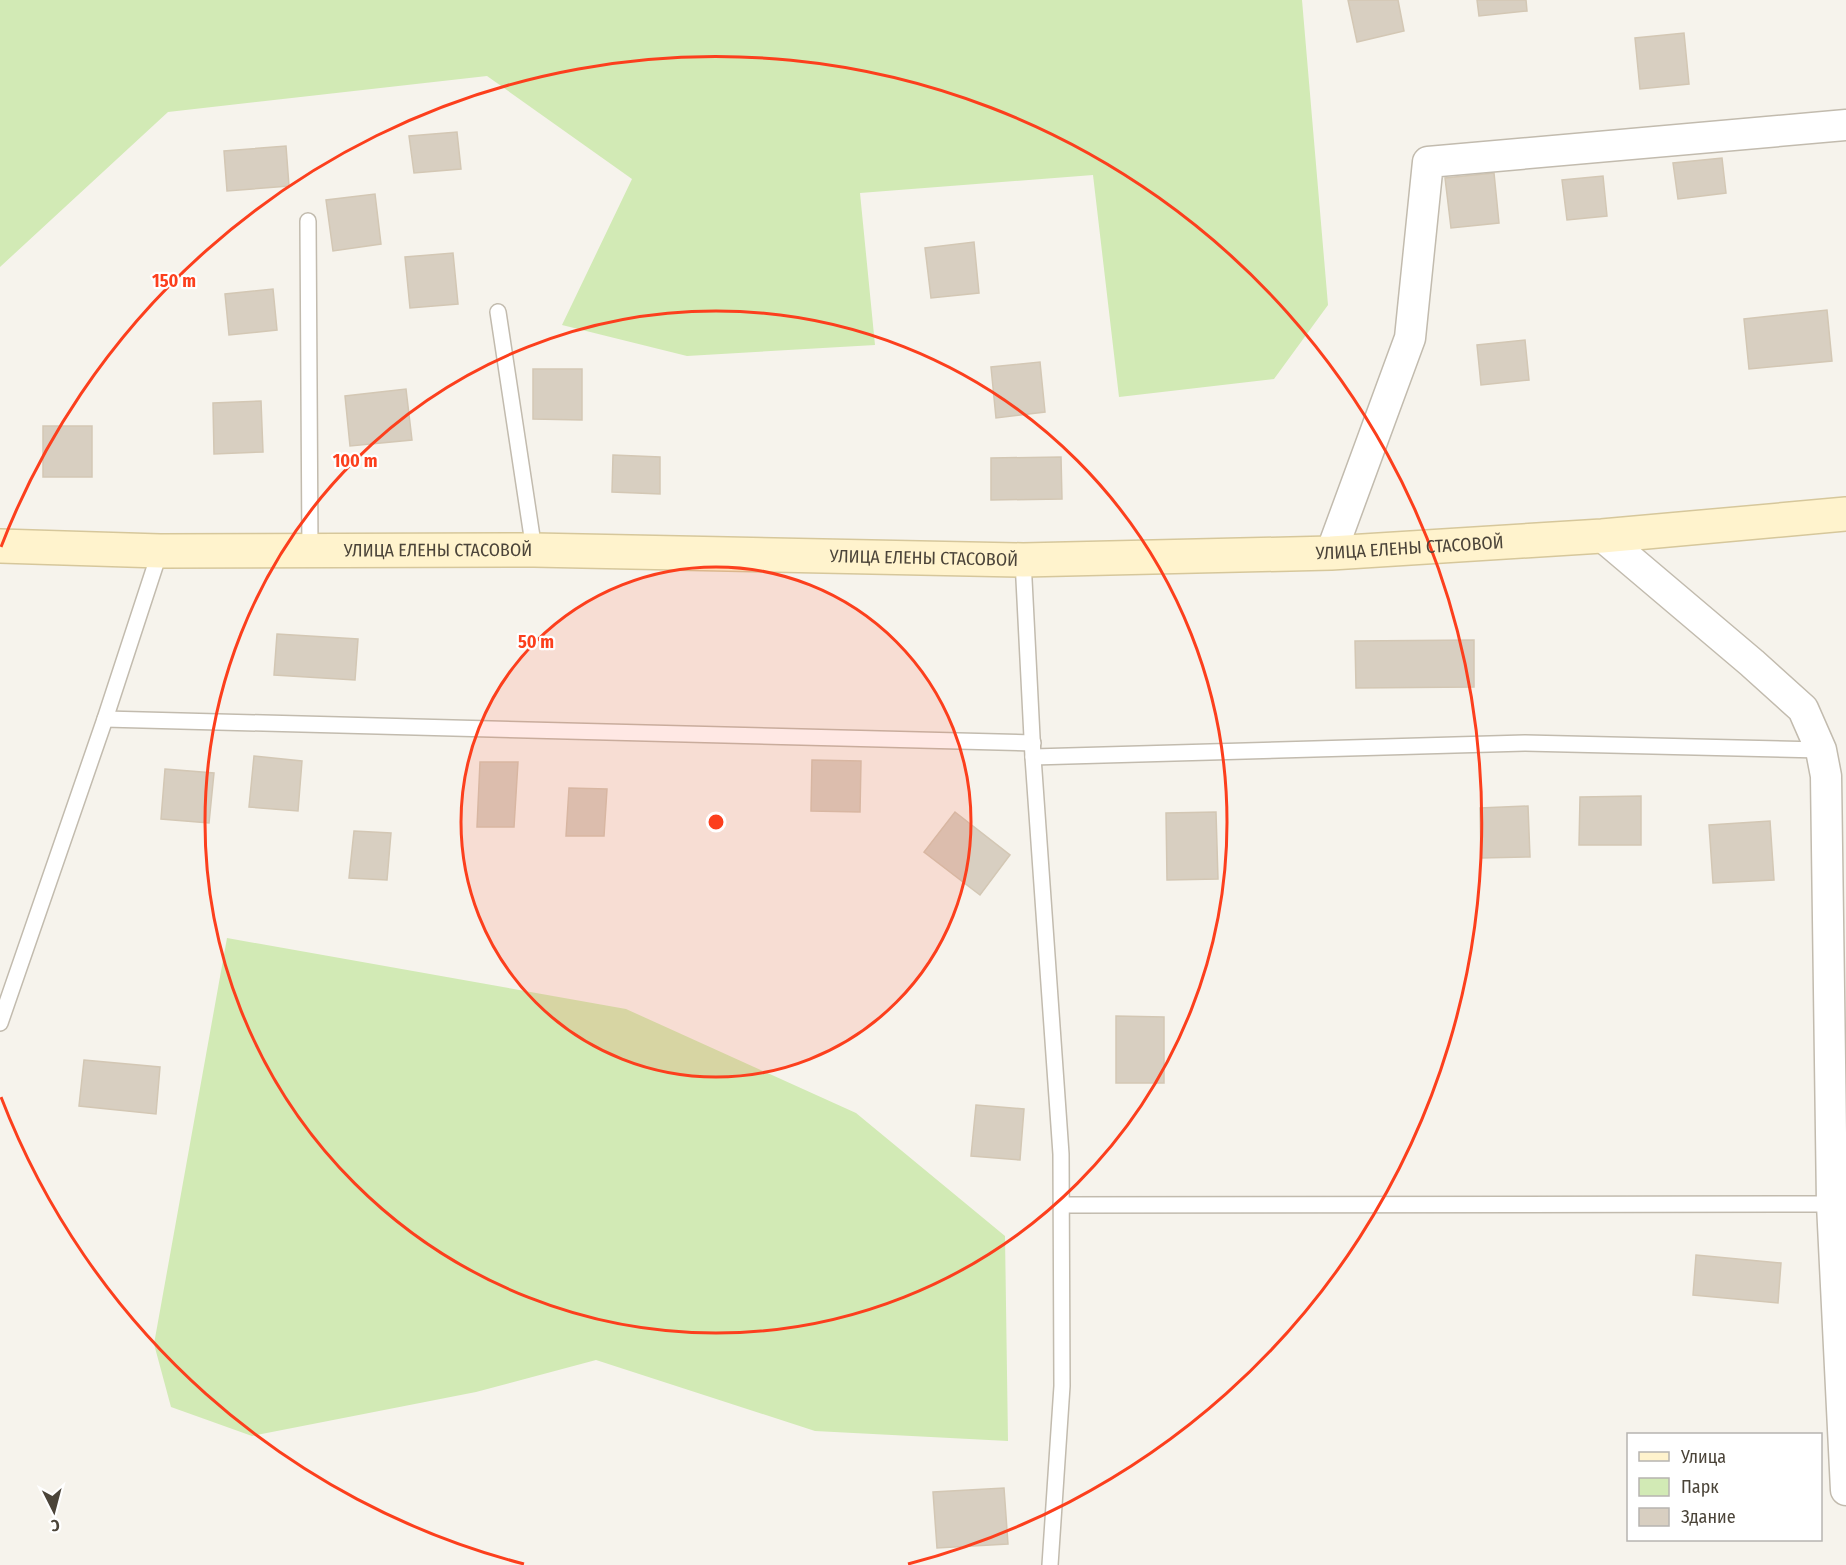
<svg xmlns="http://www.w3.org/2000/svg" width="1846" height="1565" viewBox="0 0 1846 1565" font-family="'Fira Sans Condensed',sans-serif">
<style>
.green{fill:#d2eab5}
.building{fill:#d8cfc1;stroke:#d3c7b4;stroke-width:1.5}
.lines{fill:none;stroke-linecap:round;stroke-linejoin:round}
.service-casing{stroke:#c2bbae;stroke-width:18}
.minor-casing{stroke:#c2bbae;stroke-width:33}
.secondary-casing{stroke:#d6c79b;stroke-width:36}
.service{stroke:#fff;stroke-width:15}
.minor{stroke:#fff;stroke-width:30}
.secondary{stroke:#fff3cd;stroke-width:33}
.ring{fill:none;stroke:#fc3f1d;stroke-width:3}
.labels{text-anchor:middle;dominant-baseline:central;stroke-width:4.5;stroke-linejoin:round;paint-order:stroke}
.street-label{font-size:18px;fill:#4b4439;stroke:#fff}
.centre{fill:#fc3f1d;stroke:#fff;stroke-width:3}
.ring-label{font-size:18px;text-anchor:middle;font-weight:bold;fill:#fc3f1d;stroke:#fff;stroke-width:4.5;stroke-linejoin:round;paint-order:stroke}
</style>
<rect width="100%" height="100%" fill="#f6f3ec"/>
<g class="green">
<polygon points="0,0 1302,0 1328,305 1274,379 1119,397 1093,175 860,193 875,345 687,356 562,325 632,179 487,76 168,112 0,267"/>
<polygon points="227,938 626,1009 856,1113 1005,1236 1008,1441 815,1431 596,1360 476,1392 252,1436 171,1407 154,1344"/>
</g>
<g class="building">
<polygon points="1348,0 1398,0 1404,31 1357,42"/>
<polygon points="1477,0 1526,0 1527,11 1479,16"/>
<polygon points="1684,33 1689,84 1640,89 1635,38"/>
<polygon points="457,132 461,169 414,173 409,136"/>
<polygon points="286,146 289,186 227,191 224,151"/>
<polygon points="1722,158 1726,193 1678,199 1673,163"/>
<polygon points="1494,173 1499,223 1451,228 1445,178"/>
<polygon points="1603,176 1607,216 1567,220 1562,180"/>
<polygon points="375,194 381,244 333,251 326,200"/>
<polygon points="974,242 979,293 931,298 925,248"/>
<polygon points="453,253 458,304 410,308 405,257"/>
<polygon points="273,289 277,330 229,335 225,294"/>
<polygon points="1827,310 1832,361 1749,369 1744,319"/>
<polygon points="1525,340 1529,380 1481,385 1477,345"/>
<polygon points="1040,362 1045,412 996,418 991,367"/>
<polygon points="533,369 582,369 582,420 533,419"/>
<polygon points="406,389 412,440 350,446 345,396"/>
<polygon points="261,401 263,452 214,454 213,403"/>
<rect x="43" y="426" width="49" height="51"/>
<polygon points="613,455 660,457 660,494 612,492"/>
<polygon points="1061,457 1062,499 991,500 991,458"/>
<polygon points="277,634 358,639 355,680 274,675"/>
<polygon points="1474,640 1474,687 1356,688 1355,641"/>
<polygon points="254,756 302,761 298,811 249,807"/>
<polygon points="812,760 861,761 860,812 811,811"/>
<polygon points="480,762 518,762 514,827 477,827"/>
<polygon points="165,769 214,773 209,823 161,819"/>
<polygon points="569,788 607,789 604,836 566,836"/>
<polygon points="1641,796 1641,845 1579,845 1580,797"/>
<polygon points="1528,806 1530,857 1481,858 1480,808"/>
<polygon points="955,812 1010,855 980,895 924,852"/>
<polygon points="1216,812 1218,879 1167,880 1166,813"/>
<polygon points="1770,821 1774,880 1713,883 1709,825"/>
<polygon points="354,831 391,833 387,880 349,878"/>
<polygon points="1116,1016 1164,1017 1164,1083 1116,1083"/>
<polygon points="84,1060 160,1067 156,1114 79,1106"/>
<polygon points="976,1105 1024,1109 1020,1160 971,1156"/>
<polygon points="1696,1255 1781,1263 1778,1303 1693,1295"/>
<polygon points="1004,1488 1008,1544 937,1548 933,1492"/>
</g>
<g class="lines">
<defs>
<g id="service">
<polyline points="308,221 310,551"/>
<polyline points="498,312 534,550"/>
<polyline points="1023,560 1033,757 1061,1154 1062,1386 1050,1565"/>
<polyline points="105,719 1033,743"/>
<polyline points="1033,757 1525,743 1821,750"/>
<polyline points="0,1023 105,719 160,551"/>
<polyline points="1061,1205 1832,1204"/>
</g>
<g id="minor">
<polyline points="1602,536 1752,663 1803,709 1821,750 1826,776 1832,1204 1846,1490"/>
<polyline points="1331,553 1410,338 1428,162 1846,125"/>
</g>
<g id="secondary">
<path id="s1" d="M0,546L160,551L534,550L1023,560L1331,553L1602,536L1846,514"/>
</g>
</defs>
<use href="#service" class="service-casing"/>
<use href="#minor" class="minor-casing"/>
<use href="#secondary" class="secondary-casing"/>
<use href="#service" class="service"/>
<use href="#minor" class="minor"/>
<use href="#secondary" class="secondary"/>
</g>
<circle cx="716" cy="822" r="255" fill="#fc3f1d" fill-opacity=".12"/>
<g class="ring">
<circle cx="716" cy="822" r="255"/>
<circle cx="716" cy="822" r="511"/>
<path d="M524 1564A766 766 0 0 1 1 1097M1 547A766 766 0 1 1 908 1564"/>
</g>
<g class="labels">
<g class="street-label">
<text stroke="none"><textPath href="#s1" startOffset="1410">УЛИЦА ЕЛЕНЫ СТАСОВОЙ</textPath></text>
<text stroke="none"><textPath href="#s1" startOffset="438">УЛИЦА ЕЛЕНЫ СТАСОВОЙ</textPath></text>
<text stroke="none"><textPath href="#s1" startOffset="924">УЛИЦА ЕЛЕНЫ СТАСОВОЙ</textPath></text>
</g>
</g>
<circle cx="716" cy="822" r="9" class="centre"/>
<g class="ring-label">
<text x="174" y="287">150 m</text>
<text x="355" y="467">100 m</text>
<text x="536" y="648">50 m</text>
</g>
<rect x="1627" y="1433" width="195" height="108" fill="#ffffff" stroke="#b7b4b0" stroke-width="1.5"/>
<rect x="1639" y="1452" width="30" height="9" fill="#fff3cd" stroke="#b7b4b0" stroke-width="1.5"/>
<text x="1681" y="1463" font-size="18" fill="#4b4439">Улица</text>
<rect x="1639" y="1478" width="30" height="18" fill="#d2eab5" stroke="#b7b4b0" stroke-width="1.5"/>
<text x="1681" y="1493" font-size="18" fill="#4b4439">Парк</text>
<rect x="1639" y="1508" width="30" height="18" fill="#d8cfc1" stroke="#b7b4b0" stroke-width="1.5"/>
<text x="1681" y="1523" font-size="18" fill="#4b4439">Здание</text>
<g transform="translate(54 1511) rotate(174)" stroke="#ffffff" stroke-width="4.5" paint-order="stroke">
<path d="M0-4.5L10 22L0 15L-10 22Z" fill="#4b4439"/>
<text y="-9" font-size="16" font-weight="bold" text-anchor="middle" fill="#4b4439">С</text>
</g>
</svg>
